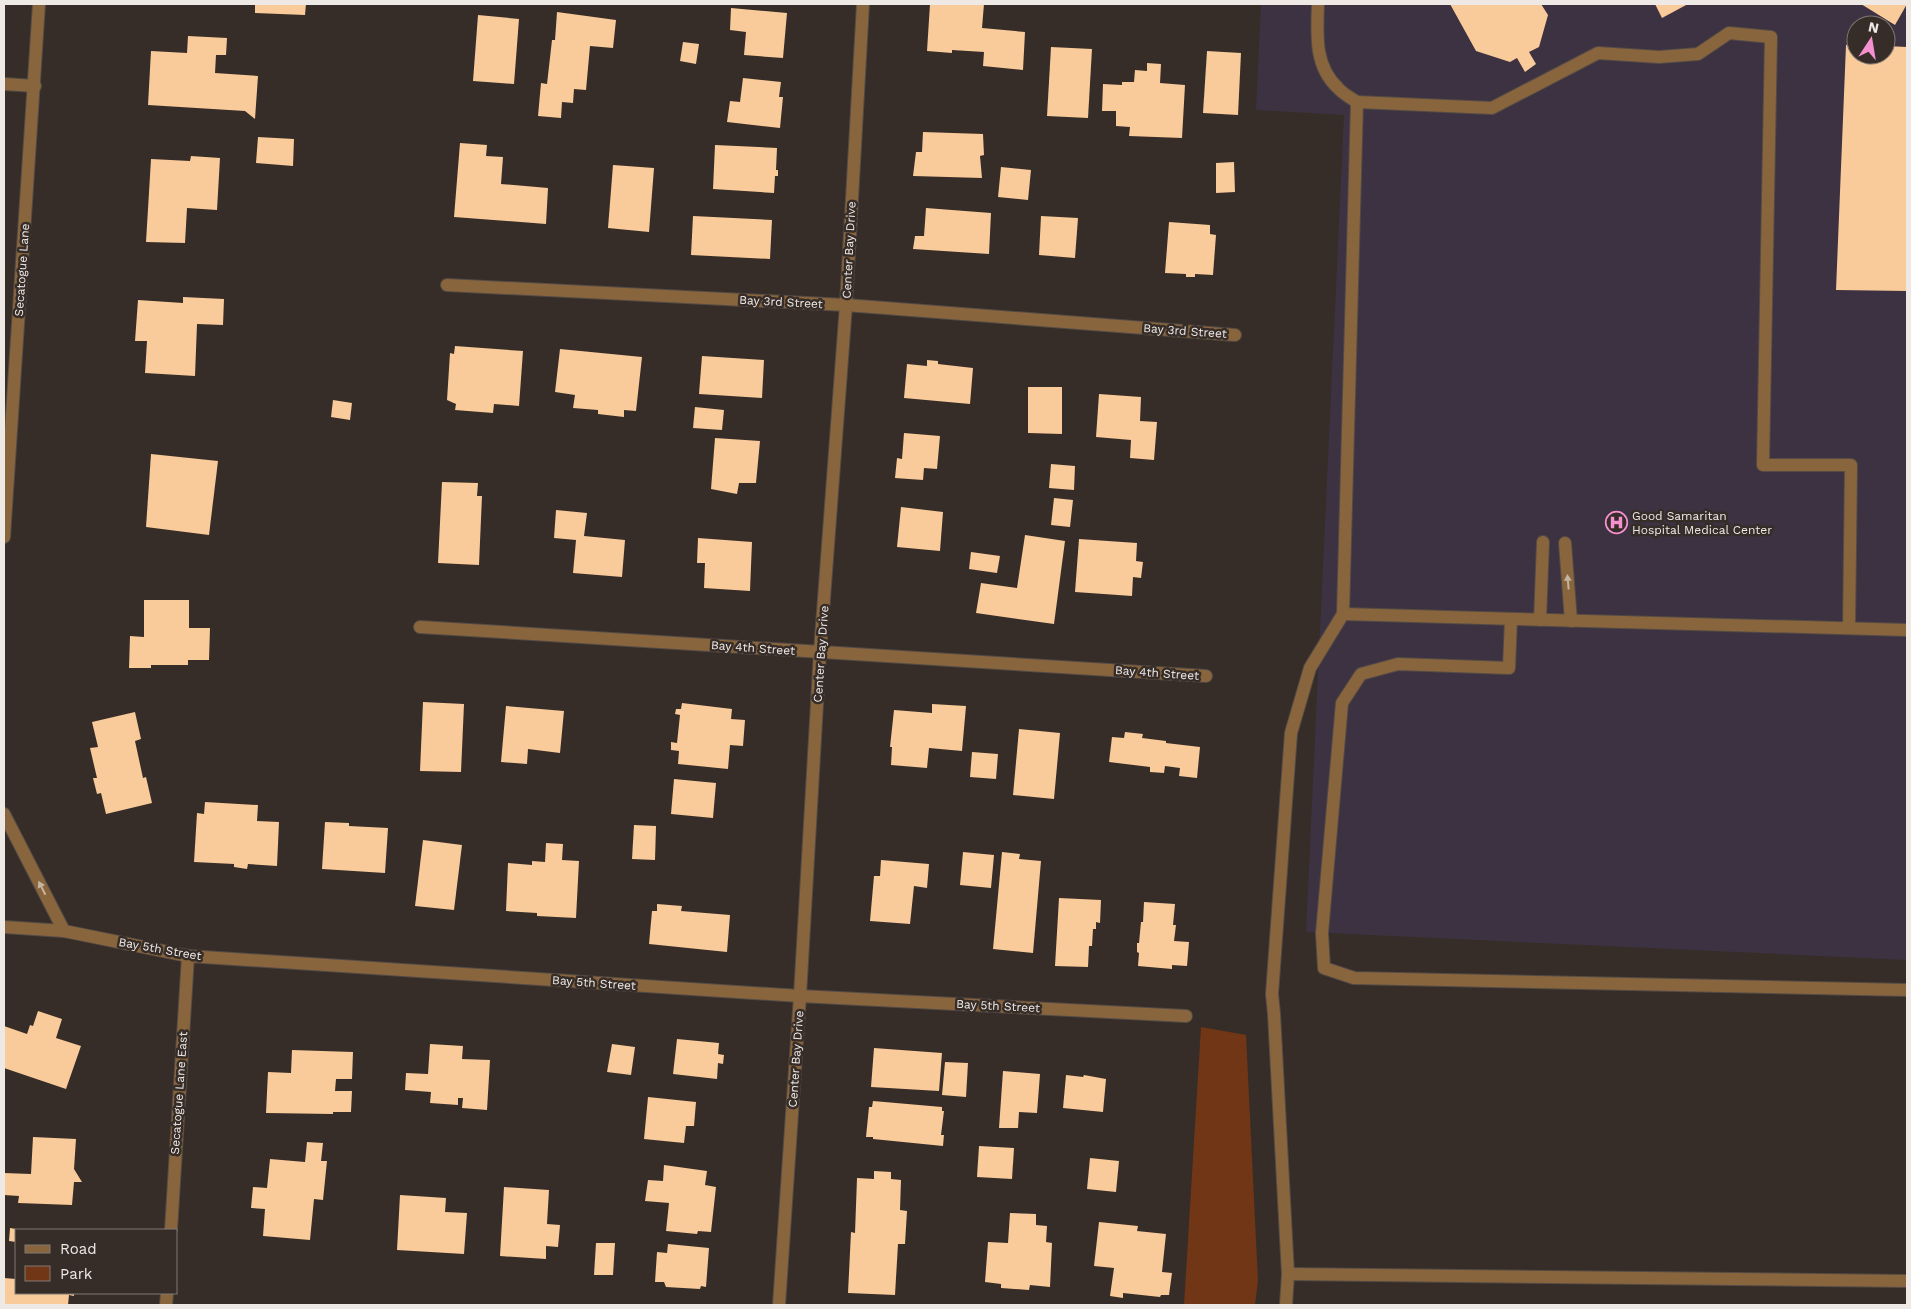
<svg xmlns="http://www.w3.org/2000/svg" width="1911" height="1309" viewBox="0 0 1911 1309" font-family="'Work Sans',sans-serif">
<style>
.medical{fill:#3d3241;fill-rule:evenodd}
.green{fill:#703616}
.building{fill:#f9ca9a}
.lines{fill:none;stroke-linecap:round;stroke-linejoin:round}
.minor-casing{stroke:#544b46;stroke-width:14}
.minor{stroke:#89653d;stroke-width:12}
.oneway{fill:#c6b4a2}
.labels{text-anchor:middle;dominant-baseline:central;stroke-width:5;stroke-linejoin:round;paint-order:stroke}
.street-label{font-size:12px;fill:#efe9e6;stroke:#362d28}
.poi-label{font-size:12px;fill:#efe9e6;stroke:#362d28;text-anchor:start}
</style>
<rect width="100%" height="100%" fill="#362d28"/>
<path class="medical" d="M1261,4H1907V960L1306,932L1344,115L1256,110ZM1856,25H1886V55H1856Z"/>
<polygon class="green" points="1201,1027 1246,1035 1258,1281 1255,1305 1184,1305"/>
<g class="building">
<polygon points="255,4 306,4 305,15 255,13"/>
<polygon points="930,4 984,4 982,28 1025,32 1023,70 983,66 984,52 952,50 952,53 927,51"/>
<polygon points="1450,4 1541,4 1548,15 1539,47 1529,52 1536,64 1525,72 1517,58 1510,62 1476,51"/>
<polygon points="1655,4 1688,4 1662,18"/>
<polygon points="1861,4 1907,4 1895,25"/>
<polygon points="731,8 787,13 783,58 744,55 746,32 730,30"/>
<polygon points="557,12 616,20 613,48 590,46 586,90 574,89 573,103 562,102 561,118 538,116 541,83 547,84 552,40 555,40"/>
<polygon points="478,15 519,19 514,84 473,81"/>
<polygon points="188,36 227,38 226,55 216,55 215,73 258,76 255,119 245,111 148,105 151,51 187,53"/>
<polygon points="683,42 699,44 696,64 680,61"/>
<polygon points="1846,45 1856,45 1856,55 1886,55 1886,46 1907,47 1907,291 1836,290"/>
<polygon points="1051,47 1092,49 1088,118 1047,116"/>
<polygon points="1207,51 1241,53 1238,115 1203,113"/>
<polygon points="1147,63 1161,64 1160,83 1185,85 1182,138 1129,136 1130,127 1116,126 1116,111 1102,111 1103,84 1122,85 1122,82 1134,82 1135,70 1147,71"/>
<polygon points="743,78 781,82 779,97 783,97 780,128 727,122 730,101 740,102"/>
<polygon points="923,132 983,134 984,155 980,156 982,178 913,176 916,152 922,152"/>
<polygon points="258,137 294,139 293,166 256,163"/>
<polygon points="460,143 487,145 486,156 503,157 501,184 548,188 546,224 454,217"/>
<polygon points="715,145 777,148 776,170 778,170 778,176 775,176 774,193 713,189"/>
<polygon points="191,156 220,158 217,210 187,208 185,243 146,242 151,159 190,161"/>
<polygon points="1234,162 1235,192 1216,193 1216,163"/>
<polygon points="613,165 654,168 649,232 608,228"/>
<polygon points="1001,167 1031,170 1028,200 998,197"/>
<polygon points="926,208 991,213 989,254 913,249 915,236 924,236"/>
<polygon points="693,216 772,220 770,259 691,255"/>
<polygon points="1041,216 1078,218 1075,258 1039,255"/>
<polygon points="1169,222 1210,225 1210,234 1216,235 1213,275 1195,274 1195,277 1186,277 1186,274 1165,273"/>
<polygon points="183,297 224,299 223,325 197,324 195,376 145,373 147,341 135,341 138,300 183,303"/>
<polygon points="455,346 523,351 519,406 494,404 493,413 455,410 456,404 447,400 450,353 454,354"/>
<polygon points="560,349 642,357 636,411 624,410 624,417 598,414 598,410 573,408 575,395 555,392"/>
<polygon points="702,356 764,360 762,398 699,394"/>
<polygon points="927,360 938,361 938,364 973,368 970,404 904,398 907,364 927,366"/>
<polygon points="1028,387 1062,387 1062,434 1028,433"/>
<polygon points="1099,394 1141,397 1140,421 1157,422 1154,460 1130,458 1131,440 1096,437"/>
<polygon points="333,400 352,403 350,420 331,417"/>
<polygon points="695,407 724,410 722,430 693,428"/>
<polygon points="904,433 940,436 937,469 924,468 923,480 895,478 897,458 902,459"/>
<polygon points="715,438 760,441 756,483 739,483 737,494 711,489"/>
<polygon points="151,454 218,461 209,535 146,527"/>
<polygon points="1051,464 1075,466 1074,490 1049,488"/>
<polygon points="442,482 478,483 477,496 482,496 479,565 438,563"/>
<polygon points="1054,498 1073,500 1070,527 1051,525"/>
<polygon points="901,507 943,512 940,551 897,547"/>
<polygon points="556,510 587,513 584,536 625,540 622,577 573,573 576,540 554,538"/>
<polygon points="1025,535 1065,541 1054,624 976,613 981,583 1017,588"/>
<polygon points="698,538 752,542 750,591 704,588 705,563 697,563"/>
<polygon points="1079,539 1137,543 1136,561 1143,562 1141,578 1133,577 1132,596 1075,592"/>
<polygon points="971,552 1000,556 997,573 969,569"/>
<polygon points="144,600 189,600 189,628 210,628 209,660 188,660 188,665 151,665 151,668 129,668 130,636 144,637"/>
<polygon points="423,702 464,704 461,772 420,771"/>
<polygon points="682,703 732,709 731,719 745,720 743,746 730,745 728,769 678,764 679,751 671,750 671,742 677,743 680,715 675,714 676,709 681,709"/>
<polygon points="932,704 966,706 962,751 929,748 927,768 891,765 892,747 890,747 894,710 932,713"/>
<polygon points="506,706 564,711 560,753 528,749 527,764 501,762"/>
<polygon points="135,712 141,739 135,741 143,778 146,777 152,803 106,814 101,793 97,794 93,778 97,778 90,748 98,747 92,722"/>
<polygon points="1019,729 1060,733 1054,799 1013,795"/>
<polygon points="1125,732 1143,734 1142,738 1166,741 1166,743 1200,747 1197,778 1179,776 1180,768 1165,766 1164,773 1150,772 1150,767 1109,762 1112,737 1124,738"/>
<polygon points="972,752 998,754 996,779 970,777"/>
<polygon points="674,779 716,783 713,818 671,814"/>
<polygon points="205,802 258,805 257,821 279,822 277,866 248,864 247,869 234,867 234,864 194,862 197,813 204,814"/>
<polygon points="325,822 349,823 349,826 388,828 385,873 322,869"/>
<polygon points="634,825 656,826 655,860 632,859"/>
<polygon points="423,840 462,845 454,910 415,906"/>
<polygon points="546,843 563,844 562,860 579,861 576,918 537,916 537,913 506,911 508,863 532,865 532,861 545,862"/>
<polygon points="963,852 994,855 991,888 960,885"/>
<polygon points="1002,852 1020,854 1019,859 1041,861 1033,953 993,949"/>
<polygon points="881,860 929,864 927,888 914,886 910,924 870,921 874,876 880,876"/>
<polygon points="1059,898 1101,900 1100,923 1096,922 1096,929 1093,929 1092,946 1089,946 1088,967 1055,966"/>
<polygon points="1144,902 1175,904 1173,925 1176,925 1174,941 1189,942 1187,966 1172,965 1172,969 1138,966 1139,953 1137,952 1137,943 1139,943 1141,922 1143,922"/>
<polygon points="657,904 682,906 681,911 730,915 727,952 649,944 652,911 657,911"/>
<polygon points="38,1011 62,1019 56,1038 81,1046 66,1089 4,1068 4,1026 27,1034 30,1025 33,1026"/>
<polygon points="677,1039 719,1043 718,1054 724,1055 723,1064 718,1063 717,1079 673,1074"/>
<polygon points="430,1044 463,1046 462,1059 490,1060 487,1110 462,1108 463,1098 458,1098 458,1105 430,1103 431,1092 405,1090 406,1073 428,1074"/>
<polygon points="612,1044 635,1047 631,1075 607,1072"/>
<polygon points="874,1048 942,1053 939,1091 871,1087"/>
<polygon points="292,1050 353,1052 352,1079 336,1079 335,1091 352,1091 351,1112 333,1112 333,1114 266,1113 268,1072 291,1073"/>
<polygon points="945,1062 968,1063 966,1097 942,1095"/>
<polygon points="1003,1071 1040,1074 1037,1113 1019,1112 1018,1128 999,1128"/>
<polygon points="1066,1075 1083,1077 1084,1075 1106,1079 1103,1112 1063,1108"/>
<polygon points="648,1097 696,1102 694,1126 686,1126 684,1143 644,1139"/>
<polygon points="873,1101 942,1107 942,1111 944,1111 941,1135 944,1135 943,1146 873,1139 873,1137 866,1137 869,1107 872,1107"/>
<polygon points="33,1137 76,1139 74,1169 82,1182 74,1182 72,1205 18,1203 19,1196 4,1195 4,1173 31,1174"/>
<polygon points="307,1142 323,1143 321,1161 327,1161 323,1200 314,1199 310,1240 263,1236 265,1209 251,1208 253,1187 267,1188 270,1159 305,1162"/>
<polygon points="979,1146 1014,1148 1012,1179 977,1177"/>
<polygon points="1090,1158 1119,1161 1116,1192 1087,1189"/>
<polygon points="664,1165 707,1171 705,1185 716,1187 711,1232 698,1231 697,1234 666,1231 669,1203 645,1201 648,1180 663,1181"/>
<polygon points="874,1171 891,1172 891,1179 901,1180 900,1210 907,1211 905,1244 898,1244 895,1295 848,1293 851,1232 855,1233 857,1178 874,1179"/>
<polygon points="504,1187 549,1190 547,1224 560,1225 558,1247 546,1246 546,1259 500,1256"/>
<polygon points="400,1195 446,1198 445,1212 467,1213 464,1254 397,1250"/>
<polygon points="1010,1213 1036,1214 1036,1225 1047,1226 1046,1242 1052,1243 1050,1287 1030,1285 1029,1290 1001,1288 1001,1284 985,1282 988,1242 1008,1243"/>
<polygon points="1099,1222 1138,1226 1137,1231 1166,1234 1162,1272 1172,1273 1169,1295 1161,1295 1160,1297 1123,1293 1123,1298 1110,1296 1114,1268 1094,1266"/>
<polygon points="10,1228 16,1229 16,1242 9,1241"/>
<polygon points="596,1243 615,1243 613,1275 594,1275"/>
<polygon points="668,1244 709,1248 706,1287 701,1286 700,1289 666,1287 664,1282 655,1282 657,1252 667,1253"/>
<polygon points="4,1278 16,1279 16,1293 74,1293 74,1296 69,1295 68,1305 4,1305"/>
</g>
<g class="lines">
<defs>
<g id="minor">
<polyline points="4,84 35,86"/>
<polyline points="1357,102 1492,108 1598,53 1659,57 1698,54 1729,33 1771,37 1763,465 1851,465 1849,628"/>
<polyline points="447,285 846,305 1235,335"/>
<polyline points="4,537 39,4"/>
<polyline points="1565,543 1571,621"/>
<polyline points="1343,614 1907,630"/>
<polyline points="1511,619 1509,668 1398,664 1361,674 1342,703 1322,933 1324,968 1354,978 1907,990"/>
<polyline points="1540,620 1543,542"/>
<polyline points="420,627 1206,676"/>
<polyline points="4,814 64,931"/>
<polyline points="4,927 64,931 188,956 800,996 1186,1016"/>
<polyline points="171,1230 188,956"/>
<polyline points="1288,1274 1907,1281"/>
<polyline points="166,1305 167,1293"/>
<polyline points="779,1305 800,996 820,652 846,305 863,4"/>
<path d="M1286,1305L1288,1274L1274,1014L1272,994L1291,733L1310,668L1343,614L1357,102C1351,98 1343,94 1338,88C1314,66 1317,34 1318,4"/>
</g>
</defs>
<use href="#minor" class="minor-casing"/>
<use href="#minor" class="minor"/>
</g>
<defs><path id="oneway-solid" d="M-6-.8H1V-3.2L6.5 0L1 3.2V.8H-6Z" transform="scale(1.25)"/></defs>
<g class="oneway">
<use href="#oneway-solid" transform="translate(1568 582) rotate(-95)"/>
<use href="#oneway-solid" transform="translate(42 888) rotate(-117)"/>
</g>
<defs>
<symbol id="hospital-ring" viewBox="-11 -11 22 22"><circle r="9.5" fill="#362d28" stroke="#f591d1" stroke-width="1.5"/><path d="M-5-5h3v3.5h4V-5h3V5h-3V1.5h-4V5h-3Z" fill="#f591d1"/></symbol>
</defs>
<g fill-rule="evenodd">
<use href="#hospital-ring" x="1604" y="510" width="25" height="25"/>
</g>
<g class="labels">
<g class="street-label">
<text transform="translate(849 250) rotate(-87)">Center Bay Drive</text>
<text transform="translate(22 270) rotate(-86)">Secatogue Lane</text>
<text transform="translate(781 302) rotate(3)">Bay 3rd Street</text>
<text transform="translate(1185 331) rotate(4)">Bay 3rd Street</text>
<text transform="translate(753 648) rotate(4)">Bay 4th Street</text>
<text transform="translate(821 654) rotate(-86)">Center Bay Drive</text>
<text transform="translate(1157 673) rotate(4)">Bay 4th Street</text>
<text transform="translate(160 949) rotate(10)">Bay 5th Street</text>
<text transform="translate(594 983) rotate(4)">Bay 5th Street</text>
<text transform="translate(998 1006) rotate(3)">Bay 5th Street</text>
<text transform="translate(796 1059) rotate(-86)">Center Bay Drive</text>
<text transform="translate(179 1093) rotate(-86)">Secatogue Lane East</text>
</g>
<g class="poi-label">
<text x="1632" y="516">Good Samaritan<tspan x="1632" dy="14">Hospital Medical Center</tspan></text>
</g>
</g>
<rect width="1911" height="1309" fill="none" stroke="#efe9e6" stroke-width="10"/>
<rect x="15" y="1229" width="162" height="65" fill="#362d28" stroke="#807874"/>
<rect x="25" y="1245" width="25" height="8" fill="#89653d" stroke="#807874"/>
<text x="60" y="1254" font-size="15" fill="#efe9e6">Road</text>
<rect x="25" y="1266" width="25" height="15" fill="#703616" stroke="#807874"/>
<text x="60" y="1279" font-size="15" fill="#efe9e6">Park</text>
<g transform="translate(1871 40) rotate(12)"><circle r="24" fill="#362d28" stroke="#807874"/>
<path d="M0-4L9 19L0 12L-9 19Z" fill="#f591d1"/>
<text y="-8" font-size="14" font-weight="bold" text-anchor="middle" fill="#efe9e6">N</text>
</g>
</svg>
